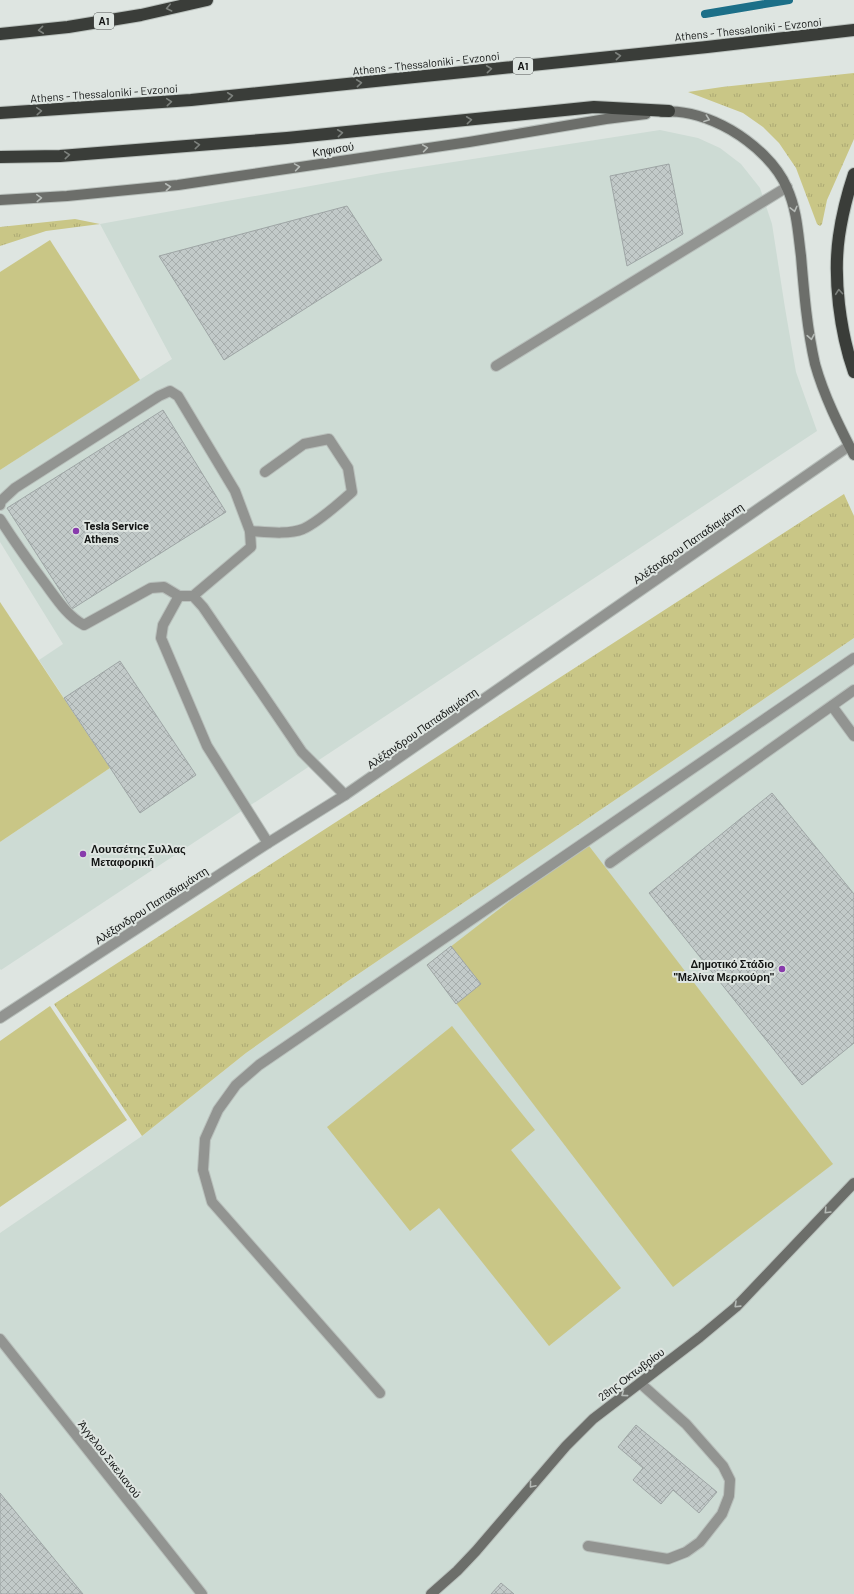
<svg xmlns="http://www.w3.org/2000/svg" width="854" height="1594" viewBox="0 0 854 1594" font-family="Barlow,sans-serif">
<style>
.built{fill:#cddbd4}
.grass{fill:url(#grass-tufts)}
.pitch{fill:#c9c686}
.lines{fill:none;stroke-linecap:round;stroke-linejoin:round}
.stream{stroke:#1c6f88;stroke-width:8}
.building{fill:url(#building-cross-hatch);stroke:#9ea5a5}
.lane-casing{stroke:#b9c0bc;stroke-width:12}
.street-casing{stroke:#b9c0bc;stroke-width:12}
.secondary-casing{stroke:#b9c0bc;stroke-width:12}
.highway-casing{stroke:#b9c0bc;stroke-width:14}
.lane{stroke:#929491;stroke-width:10}
.street{stroke:#929491;stroke-width:10}
.secondary{stroke:#6c6e6a;stroke-width:10}
.highway{stroke:#3a3d39;stroke-width:12}
.oneway{stroke:#7c807c}
.oneway2{stroke:#b6bbb7}
.poi-dot{fill:#883bac;stroke:#dee5e1;stroke-width:1.5}
.labels{text-anchor:middle;dominant-baseline:central;stroke-width:4;stroke-linejoin:round;paint-order:stroke}
.shield{fill:#dee5e1;stroke:#505352;stroke-width:1}
.shield-label{font-size:10px;font-weight:bold;fill:#131514}
.street-label{font-size:11px;fill:#131514;stroke:#dee5e1}
.poi-label{font-size:11px;font-weight:bold;fill:#131514;stroke:#dee5e1;text-anchor:start}
</style>
<defs>
<pattern id="grass-tufts" width="24" height="20" patternUnits="userSpaceOnUse"><rect width="24" height="20" fill="#c9c686"/><path d="M3 7l-1-3M5 7V3M7 7l1-3M15 17l-1-3M17 17v-4M19 17l1-3" fill="none" stroke="#aca973"/></pattern>
<pattern id="building-cross-hatch" width="8" height="8" patternUnits="userSpaceOnUse"><rect width="8" height="8" fill="#c2cac9"/><path d="M0 0l8 8M0 8l8-8" fill="none" stroke="#a6adac"/></pattern>
</defs>
<rect width="100%" height="100%" fill="#dee5e1"/>
<g class="built">
<polygon points="660,130 698,138 720,148 741,164 760,188 772,224 785,308 796,372 817,431 1,970 0,969 0,842 110,768 39,660 63,644 0,542 0,470 172,359 100,224 382,173"/>
<polygon points="854,638 854,1594 0,1594 0,1233 142,1136 246,1053 348,981"/>
</g>
<g class="grass">
<polygon points="854,73 854,139 827,200 822,224 820,226 817,224 796,168 779,143 763,127 743,113 688,92 722,87"/>
<polygon points="75,219 100,224 46,231 0,246 0,227"/>
<polygon points="844,494 854,516 854,638 348,981 246,1053 142,1136 54,1004"/>
</g>
<g class="pitch">
<polygon points="50,240 140,380 0,470 0,272"/>
<polygon points="0,602 110,768 0,842"/>
<polygon points="586,842 833,1164 673,1287 427,965"/>
<polygon points="50,1006 127,1120 0,1207 0,1041"/>
<polygon points="452,1026 535,1130 511,1150 621,1288 549,1346 439,1208 410,1231 327,1127"/>
</g>
<g class="lines">
<polyline class="stream" points="705,14 789,0"/>
</g>
<g class="building">
<polygon points="669,164 683,234 627,266 610,176"/>
<polygon points="347,206 382,260 224,360 159,256"/>
<polygon points="163,410 226,512 72,609 7,508"/>
<polygon points="120,661 196,775 140,813 64,698"/>
<polygon points="772,793 854,894 854,1043 802,1085 649,893"/>
<polygon points="451,946 481,984 456,1004 427,965"/>
<polygon points="636,1425 717,1492 699,1513 673,1490 661,1504 633,1480 643,1468 618,1447"/>
<polygon points="0,1493 83,1594 0,1594"/>
<polygon points="501,1583 514,1594 491,1594"/>
</g>
<g class="lines">
<defs>
<g id="lane">
<polyline points="496,366 787,187"/>
<polyline points="0,505 1,501 15,488 159,396 170,391 178,396 235,491 250,531 251,547 193,596"/>
<path d="M0,519C14,541 29,562 44,582C56,598 67,616 84,625L151,588L164,587L179,596"/>
<path d="M250,531C266,532 288,535 303,529C319,522 339,503 352,492L348,468L329,439L304,444L265,472"/>
<polyline points="832,706 854,736"/>
<polyline points="268,843 207,746 161,638 163,625 179,596 193,596 203,607 302,752 345,795"/>
<polyline points="610,863 854,690"/>
<polyline points="380,1393 212,1202 203,1170 205,1139 218,1110 236,1085 259,1065 854,658"/>
<polyline points="588,1546 668,1559 686,1552 700,1542 722,1514 729,1496 730,1480 723,1466 686,1424 640,1383"/>
</g>
<g id="street">
<polyline points="0,1018 268,843 345,795 849,446"/>
<polyline points="0,1339 202,1594"/>
</g>
<g id="secondary">
<path d="M662,112C685,109 712,119 731,130C753,143 777,164 787,188C797,210 798,233 801,256C804,292 807,329 815,364C824,396 839,426 854,455"/>
<polyline points="0,200 67,196 178,185 469,142 606,119 646,114"/>
<polyline points="431,1594 457,1571 476,1551 566,1446 593,1419 700,1337 736,1307 854,1183"/>
</g>
<g id="highway">
<polyline points="0,34 68,27 141,15 207,0"/>
<polyline points="0,113 191,100 707,47 854,30"/>
<polyline points="0,157 60,156 287,138 594,107 669,111"/>
<path d="M854,174C847,195 842,215 839,236C833,278 840,332 854,372"/>
</g>
</defs>
<use href="#lane" class="lane-casing"/>
<use href="#street" class="street-casing"/>
<use href="#secondary" class="secondary-casing"/>
<use href="#highway" class="highway-casing"/>
<use href="#lane" class="lane"/>
<use href="#street" class="street"/>
<use href="#secondary" class="secondary"/>
<use href="#highway" class="highway"/>
</g>
<defs><path id="oneway-chevron" d="M-2-3.5L2.5 0L-2 3.5" fill="none" stroke-width="1.6" stroke-linecap="round" stroke-linejoin="round"/></defs>
<g class="oneway">
<use href="#oneway-chevron" transform="translate(169 8) rotate(167)"/>
<use href="#oneway-chevron" transform="translate(41 30) rotate(174)"/>
<use href="#oneway-chevron" transform="translate(618 56) rotate(-6)"/>
<use href="#oneway-chevron" transform="translate(489 69) rotate(-6)"/>
<use href="#oneway-chevron" transform="translate(359 83) rotate(-6)"/>
<use href="#oneway-chevron" transform="translate(230 96) rotate(-6)"/>
<use href="#oneway-chevron" transform="translate(169 102) rotate(-5)"/>
<use href="#oneway-chevron" transform="translate(39 111) rotate(-4)"/>
<use href="#oneway-chevron" transform="translate(469 120) rotate(-6)"/>
<use href="#oneway-chevron" transform="translate(340 133) rotate(-6)"/>
<use href="#oneway-chevron" transform="translate(197 145) rotate(-5)"/>
<use href="#oneway-chevron" transform="translate(67 155) rotate(-5)"/>
<use href="#oneway-chevron" transform="translate(839 292) rotate(-95)"/>
</g>
<g class="oneway2">
<use href="#oneway-chevron" transform="translate(707 119) rotate(20)"/>
<use href="#oneway-chevron" transform="translate(425 148) rotate(-8)"/>
<use href="#oneway-chevron" transform="translate(297 167) rotate(-9)"/>
<use href="#oneway-chevron" transform="translate(168 187) rotate(-6)"/>
<use href="#oneway-chevron" transform="translate(39 198) rotate(-3)"/>
<use href="#oneway-chevron" transform="translate(794 209) rotate(76)"/>
<use href="#oneway-chevron" transform="translate(811 337) rotate(80)"/>
<use href="#oneway-chevron" transform="translate(827 1211) rotate(134)"/>
<use href="#oneway-chevron" transform="translate(737 1305) rotate(136)"/>
<use href="#oneway-chevron" transform="translate(624 1394) rotate(143)"/>
<use href="#oneway-chevron" transform="translate(532 1485) rotate(130)"/>
</g>
<g class="poi-dot">
<circle cx="76" cy="531" r="4"/>
<circle cx="83" cy="854" r="4"/>
<circle cx="782" cy="969" r="4"/>
</g>
<g class="labels">
<g class="shield">
<rect x="94" y="13" width="20" height="16" rx="3"/>
<rect x="513" y="58" width="20" height="16" rx="3"/>
</g>
<g class="shield-label">
<text x="104" y="21">Α1</text>
<text x="523" y="66">Α1</text>
</g>
<g class="street-label">
<text transform="translate(748 29) rotate(-6)">Athens - Thessaloniki - Evzonoi</text>
<text transform="translate(426 63) rotate(-6)">Athens - Thessaloniki - Evzonoi</text>
<text transform="translate(104 93) rotate(-4)">Athens - Thessaloniki - Evzonoi</text>
<text transform="translate(333 149) rotate(-9)">Κηφισού</text>
<text transform="translate(688 543) rotate(-35)">Αλέξανδρου Παπαδιαμάντη</text>
<text transform="translate(422 728) rotate(-35)">Αλέξανδρου Παπαδιαμάντη</text>
<text transform="translate(151 905) rotate(-33)">Αλέξανδρου Παπαδιαμάντη</text>
<text transform="translate(631 1374) rotate(-37)">28ης Οκτωβρίου</text>
<text transform="translate(110 1459) rotate(52)">Άγγελου Σικελιανού</text>
</g>
<g class="poi-label">
<text x="84" y="525">Tesla Service<tspan x="84" dy="13">Athens</tspan></text>
<text x="91" y="848">Λουτσέτης Συλλας<tspan x="91" dy="13">Μεταφορική</tspan></text>
<text x="774" y="963" text-anchor="end">Δημοτικό Στάδιο<tspan x="774" dy="13">"Μελίνα Μερκούρη"</tspan></text>
</g>
</g>
</svg>
